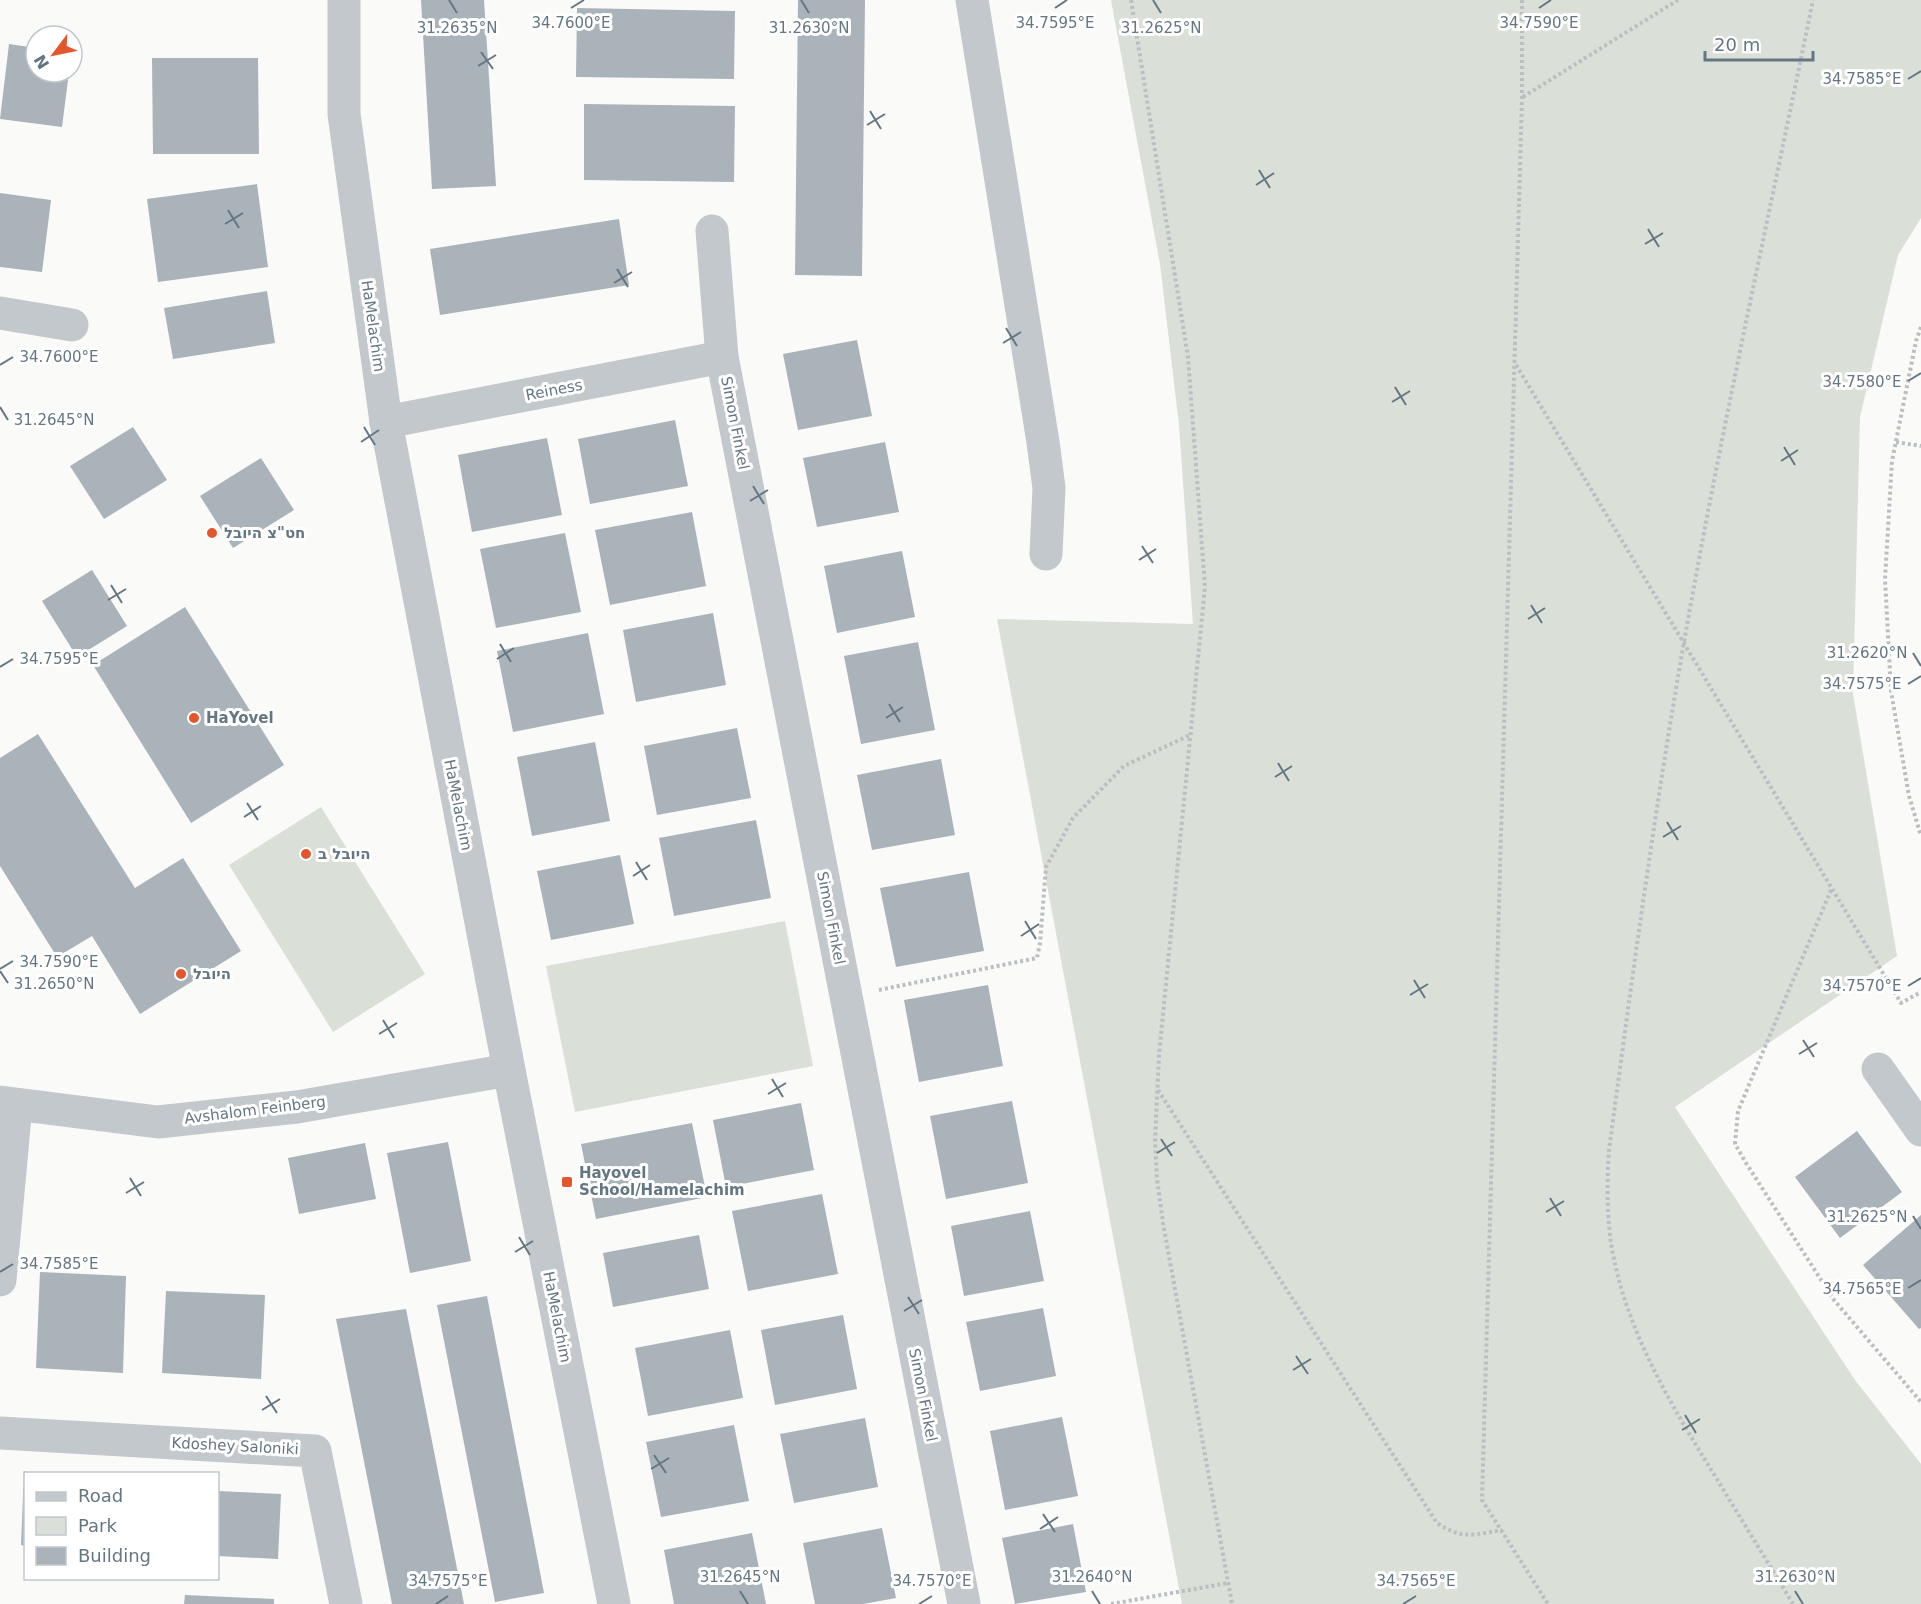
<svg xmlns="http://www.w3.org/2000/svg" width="1921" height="1604" viewBox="0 0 1921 1604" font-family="'DejaVu Sans','Noto Sans Hebrew',sans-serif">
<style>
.green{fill:#dadfd7}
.building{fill:#aab3b9}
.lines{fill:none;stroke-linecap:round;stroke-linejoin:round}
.path{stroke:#bbbfc2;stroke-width:4;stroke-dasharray:3 3;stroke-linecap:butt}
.minor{stroke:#c3c8cc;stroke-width:33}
.ticks{fill:none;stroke:#657683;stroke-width:2}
.poi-dot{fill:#e4572e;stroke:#fff;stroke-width:2}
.labels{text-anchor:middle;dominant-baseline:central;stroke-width:6;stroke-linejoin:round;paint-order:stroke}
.street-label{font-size:15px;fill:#657683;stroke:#fff}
.poi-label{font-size:15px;font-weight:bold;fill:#657683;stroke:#fff;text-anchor:start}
.ticks-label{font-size:15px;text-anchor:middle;fill:#657683;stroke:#fff;stroke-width:6;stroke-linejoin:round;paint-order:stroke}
</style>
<rect width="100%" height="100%" fill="#fafaf8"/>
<g class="green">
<polygon points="1111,0 1921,0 1921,218 1898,255 1860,417 1853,694 1897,956 1675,1107 1855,1380 1921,1464 1921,1604 1182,1604 997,619 1193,624 1179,425 1160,264"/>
<polygon points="321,807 425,974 333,1032 229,865"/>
<polygon points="785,921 813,1066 575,1112 546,966"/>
</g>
<g class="building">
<polygon points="421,0 484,0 496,186 432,189"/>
<polygon points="798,0 865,0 862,276 795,275"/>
<polygon points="577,8 735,11 734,79 576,77"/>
<polygon points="9,44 36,48 36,72 69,72 62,127 0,119"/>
<polygon points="152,58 258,58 259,154 153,154"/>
<polygon points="584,104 735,106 734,182 584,180"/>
<polygon points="257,184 268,267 158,282 147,199"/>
<polygon points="0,193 51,200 42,272 0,267"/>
<polygon points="619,219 629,285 440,315 430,249"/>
<polygon points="267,291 275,343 173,359 164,308"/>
<polygon points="857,340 872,416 798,430 783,354"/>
<polygon points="675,420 688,486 590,504 578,439"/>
<polygon points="133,427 167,480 104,519 70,466"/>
<polygon points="547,438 562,515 472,532 458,455"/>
<polygon points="885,442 899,512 817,527 803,458"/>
<polygon points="261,458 294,510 233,548 200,496"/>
<polygon points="692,512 706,586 610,605 595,530"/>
<polygon points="565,533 581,612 496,628 480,549"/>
<polygon points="902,551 915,617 837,633 824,566"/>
<polygon points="92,570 127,626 77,657 42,601"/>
<polygon points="185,607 284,765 191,823 93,665"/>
<polygon points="713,613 726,685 636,702 623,630"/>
<polygon points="588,633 604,714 513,732 497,651"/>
<polygon points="918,642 935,730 861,744 844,656"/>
<polygon points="737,728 751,798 657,815 644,746"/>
<polygon points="38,734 135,888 183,858 241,951 140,1014 92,936 57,957 0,866 0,758"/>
<polygon points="595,742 610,821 532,836 517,757"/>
<polygon points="941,759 955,835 872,850 857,775"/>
<polygon points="756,820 771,898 674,916 659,838"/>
<polygon points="620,855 634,924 551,940 537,871"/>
<polygon points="969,872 984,951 896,967 880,888"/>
<polygon points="988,985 1003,1066 919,1082 904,1000"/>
<polygon points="1012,1101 1028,1183 946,1199 930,1116"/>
<polygon points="801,1103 814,1170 726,1187 713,1120"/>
<polygon points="692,1123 707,1197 596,1219 581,1144"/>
<polygon points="1857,1131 1902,1192 1840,1238 1795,1177"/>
<polygon points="448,1142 471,1261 410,1273 387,1153"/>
<polygon points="365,1143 376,1199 299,1214 288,1158"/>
<polygon points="822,1194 838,1274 748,1291 732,1211"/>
<polygon points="1030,1211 1044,1281 964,1296 951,1226"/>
<polygon points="1921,1215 1921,1328 1919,1329 1863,1265"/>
<polygon points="699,1235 709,1289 613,1307 603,1253"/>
<polygon points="40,1272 126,1276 123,1373 36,1368"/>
<polygon points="166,1291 265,1295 261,1379 162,1373"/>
<polygon points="487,1296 544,1593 495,1602 437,1305"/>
<polygon points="1043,1308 1056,1376 980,1391 966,1322"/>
<polygon points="406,1309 464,1604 392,1604 336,1319"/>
<polygon points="843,1315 857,1389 775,1405 761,1330"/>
<polygon points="730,1330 743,1398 648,1416 635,1348"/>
<polygon points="1062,1417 1078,1496 1005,1510 990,1431"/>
<polygon points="865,1418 878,1487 794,1503 780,1434"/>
<polygon points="734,1425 749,1501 661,1517 646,1442"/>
<polygon points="24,1471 26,1471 26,1546 21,1545"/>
<polygon points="218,1491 281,1494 278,1559 218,1556"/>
<polygon points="1073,1524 1086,1592 1015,1604 1002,1538"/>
<polygon points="882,1528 896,1598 863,1604 815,1604 803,1543"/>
<polygon points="752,1533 766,1604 674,1604 664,1550"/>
<polygon points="185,1595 274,1599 274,1604 184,1604"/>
</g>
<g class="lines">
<g class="path">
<polyline points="1131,0 1188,357 1205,587 1159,1055 1155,1140 1157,1179 1163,1223 1232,1604"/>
<polyline points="1522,0 1522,98 1482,1500 1548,1604"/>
<polyline points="1523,97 1678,0"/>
<polyline points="1921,327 1916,341 1892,461 1885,579 1891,691 1909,796 1921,836"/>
<polyline points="1516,365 1901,1003 1921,992"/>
<polyline points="1896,442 1921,446"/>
<polyline points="1831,890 1738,1111 1735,1144 1746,1163 1834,1300 1921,1402"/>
<polyline points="879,990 1037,958 1040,943 1046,867 1073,818 1124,766 1190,735"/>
<path d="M1158,1090L1437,1523C1463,1540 1472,1535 1502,1530"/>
<polyline points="1111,1604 1228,1583"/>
<path d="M1793,1604C1767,1561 1741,1519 1715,1476C1669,1402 1622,1324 1610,1236C1607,1207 1607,1178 1609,1150C1634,964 1659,777 1693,592C1729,394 1773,197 1813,0"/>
</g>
<g class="minor">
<polyline points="344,0 344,114 386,422 509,1070 614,1604"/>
<polyline points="972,0 1043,442 1049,488 1046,554"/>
<polyline points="712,231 722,357 964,1604"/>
<polyline points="0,313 72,325"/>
<polyline points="386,422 722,357"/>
<polyline points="1878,1069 1921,1130"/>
<polyline points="0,1102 158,1122 297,1107 509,1070"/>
<polyline points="0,1280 16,1105"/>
<polyline points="0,1433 315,1451 346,1604"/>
</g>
</g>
<path class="ticks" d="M449,0L457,13M801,0L809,13M1153,0L1161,13M571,8L584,0M1055,8L1067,0M1539,8L1551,0M481,52L493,69M478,66L496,55M1908,79L1921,71M870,111L881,129M867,125L885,114M1259,170L1270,188M1256,185L1274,173M228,210L239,228M225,224L243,213M1648,229L1659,247M1645,244L1663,233M617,269L628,287M614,283L632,272M1006,328L1017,346M1003,343L1021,332M0,365L13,357M1908,381L1921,373M1395,387L1406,405M1392,402L1410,391M0,407L8,420M364,427L375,445M361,442L379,430M1784,447L1795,465M1781,461L1798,450M753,486L764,504M750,501L768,490M1142,546L1153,563M1139,560L1156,549M111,585L122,603M108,600L126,589M1531,605L1542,623M1528,619L1545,608M500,644L511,662M1913,653L1921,666M497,659L514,648M0,667L13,659M1908,684L1921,676M889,704L900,722M886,718L903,707M1278,763L1289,781M1275,777L1292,766M247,803L258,820M244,817L261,806M1667,822L1678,840M1663,837L1681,826M636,862L647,880M633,876L650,865M1025,921L1036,939M1021,936L1039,924M0,969L13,961M0,971L8,983M1414,980L1425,998M1908,986L1921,978M1410,995L1428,984M383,1020L394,1038M379,1034L397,1023M1803,1040L1814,1057M1799,1054L1817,1043M772,1079L783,1097M768,1094L786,1083M1161,1139L1172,1156M1157,1153L1175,1142M130,1178L141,1196M126,1193L144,1182M1550,1198L1561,1216M1546,1212L1564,1201M1913,1216L1921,1229M519,1237L530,1255M515,1252L533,1241M0,1272L13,1264M1908,1288L1921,1280M908,1297L919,1314M904,1311L922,1300M1296,1356L1308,1374M1293,1370L1311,1359M266,1396L277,1413M262,1410L280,1399M1685,1415L1696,1433M1682,1430L1700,1419M654,1455L666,1473M651,1469L669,1458M1043,1514L1055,1532M1040,1529L1058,1517M740,1591L748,1604M1092,1591L1100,1604M1795,1591L1803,1604M436,1604L448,1596M919,1604L932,1596M1403,1604L1416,1596"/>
<g class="poi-dot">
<circle cx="212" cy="533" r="6"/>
<circle cx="194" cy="718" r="6"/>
<circle cx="306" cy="854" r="6"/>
<circle cx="181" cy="974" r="6"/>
<rect x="561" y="1176" width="12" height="12" rx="3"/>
</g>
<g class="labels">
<g class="street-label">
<text transform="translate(373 326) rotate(82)">HaMelachim</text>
<text transform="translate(554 390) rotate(-11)">Reiness</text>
<text transform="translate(735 423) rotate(79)">Simon Finkel</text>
<text transform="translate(458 805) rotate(79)">HaMelachim</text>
<text transform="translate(831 918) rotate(79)">Simon Finkel</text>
<text transform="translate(255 1110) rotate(-7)">Avshalom Feinberg</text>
<text transform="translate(557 1317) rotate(79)">HaMelachim</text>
<text transform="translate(923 1395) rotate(79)">Simon Finkel</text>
<text transform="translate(235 1446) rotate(3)">Kdoshey Saloniki</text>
</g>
<g class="poi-label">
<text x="224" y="533">חט"צ היובל</text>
<text x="206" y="718">HaYovel</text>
<text x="318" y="854">היובל ב</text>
<text x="193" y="974">היובל</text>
<text x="579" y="1173">Hayovel<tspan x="579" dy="17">School/Hamelachim</tspan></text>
</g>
</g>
<g class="ticks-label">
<text x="571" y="28">34.7600°E</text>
<text x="1055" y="28">34.7595°E</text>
<text x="1539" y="28">34.7590°E</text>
<text x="809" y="33">31.2630°N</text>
<text x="457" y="33">31.2635°N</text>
<text x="1161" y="33">31.2625°N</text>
<text x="1862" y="84">34.7585°E</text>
<text x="59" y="362">34.7600°E</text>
<text x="1862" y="387">34.7580°E</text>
<text x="54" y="425">31.2645°N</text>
<text x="1867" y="658">31.2620°N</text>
<text x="59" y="664">34.7595°E</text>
<text x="1862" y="689">34.7575°E</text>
<text x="59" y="967">34.7590°E</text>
<text x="54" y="989">31.2650°N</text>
<text x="1862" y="991">34.7570°E</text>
<text x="1867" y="1222">31.2625°N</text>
<text x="59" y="1269">34.7585°E</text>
<text x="1862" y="1294">34.7565°E</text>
<text x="740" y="1582">31.2645°N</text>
<text x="1092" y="1582">31.2640°N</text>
<text x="1795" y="1582">31.2630°N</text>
<text x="448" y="1586">34.7575°E</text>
<text x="932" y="1586">34.7570°E</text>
<text x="1416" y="1586">34.7565°E</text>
</g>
<rect x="24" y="1472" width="195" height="108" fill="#ffffff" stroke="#c1c8cd" stroke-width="1.5"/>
<rect x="36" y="1492" width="30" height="9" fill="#c3c8cc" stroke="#c1c8cd" stroke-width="1.5"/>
<text x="78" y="1502" font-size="18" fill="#657683">Road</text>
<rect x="36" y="1517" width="30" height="18" fill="#dadfd7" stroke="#c1c8cd" stroke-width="1.5"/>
<text x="78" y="1532" font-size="18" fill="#657683">Park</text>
<rect x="36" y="1547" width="30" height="18" fill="#aab3b9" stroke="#c1c8cd" stroke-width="1.5"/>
<text x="78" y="1562" font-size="18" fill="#657683">Building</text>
<g transform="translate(54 54) rotate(238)"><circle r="28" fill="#ffffff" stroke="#c1c8cd" stroke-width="1.5"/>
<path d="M0-4.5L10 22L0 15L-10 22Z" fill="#e4572e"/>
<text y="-9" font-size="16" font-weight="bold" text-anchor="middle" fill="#657683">N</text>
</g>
<path d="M1705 51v9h108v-9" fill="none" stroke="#657683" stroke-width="3"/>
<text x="1714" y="51" font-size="18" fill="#657683" stroke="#ffffff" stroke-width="4.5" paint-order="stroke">20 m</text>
</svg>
